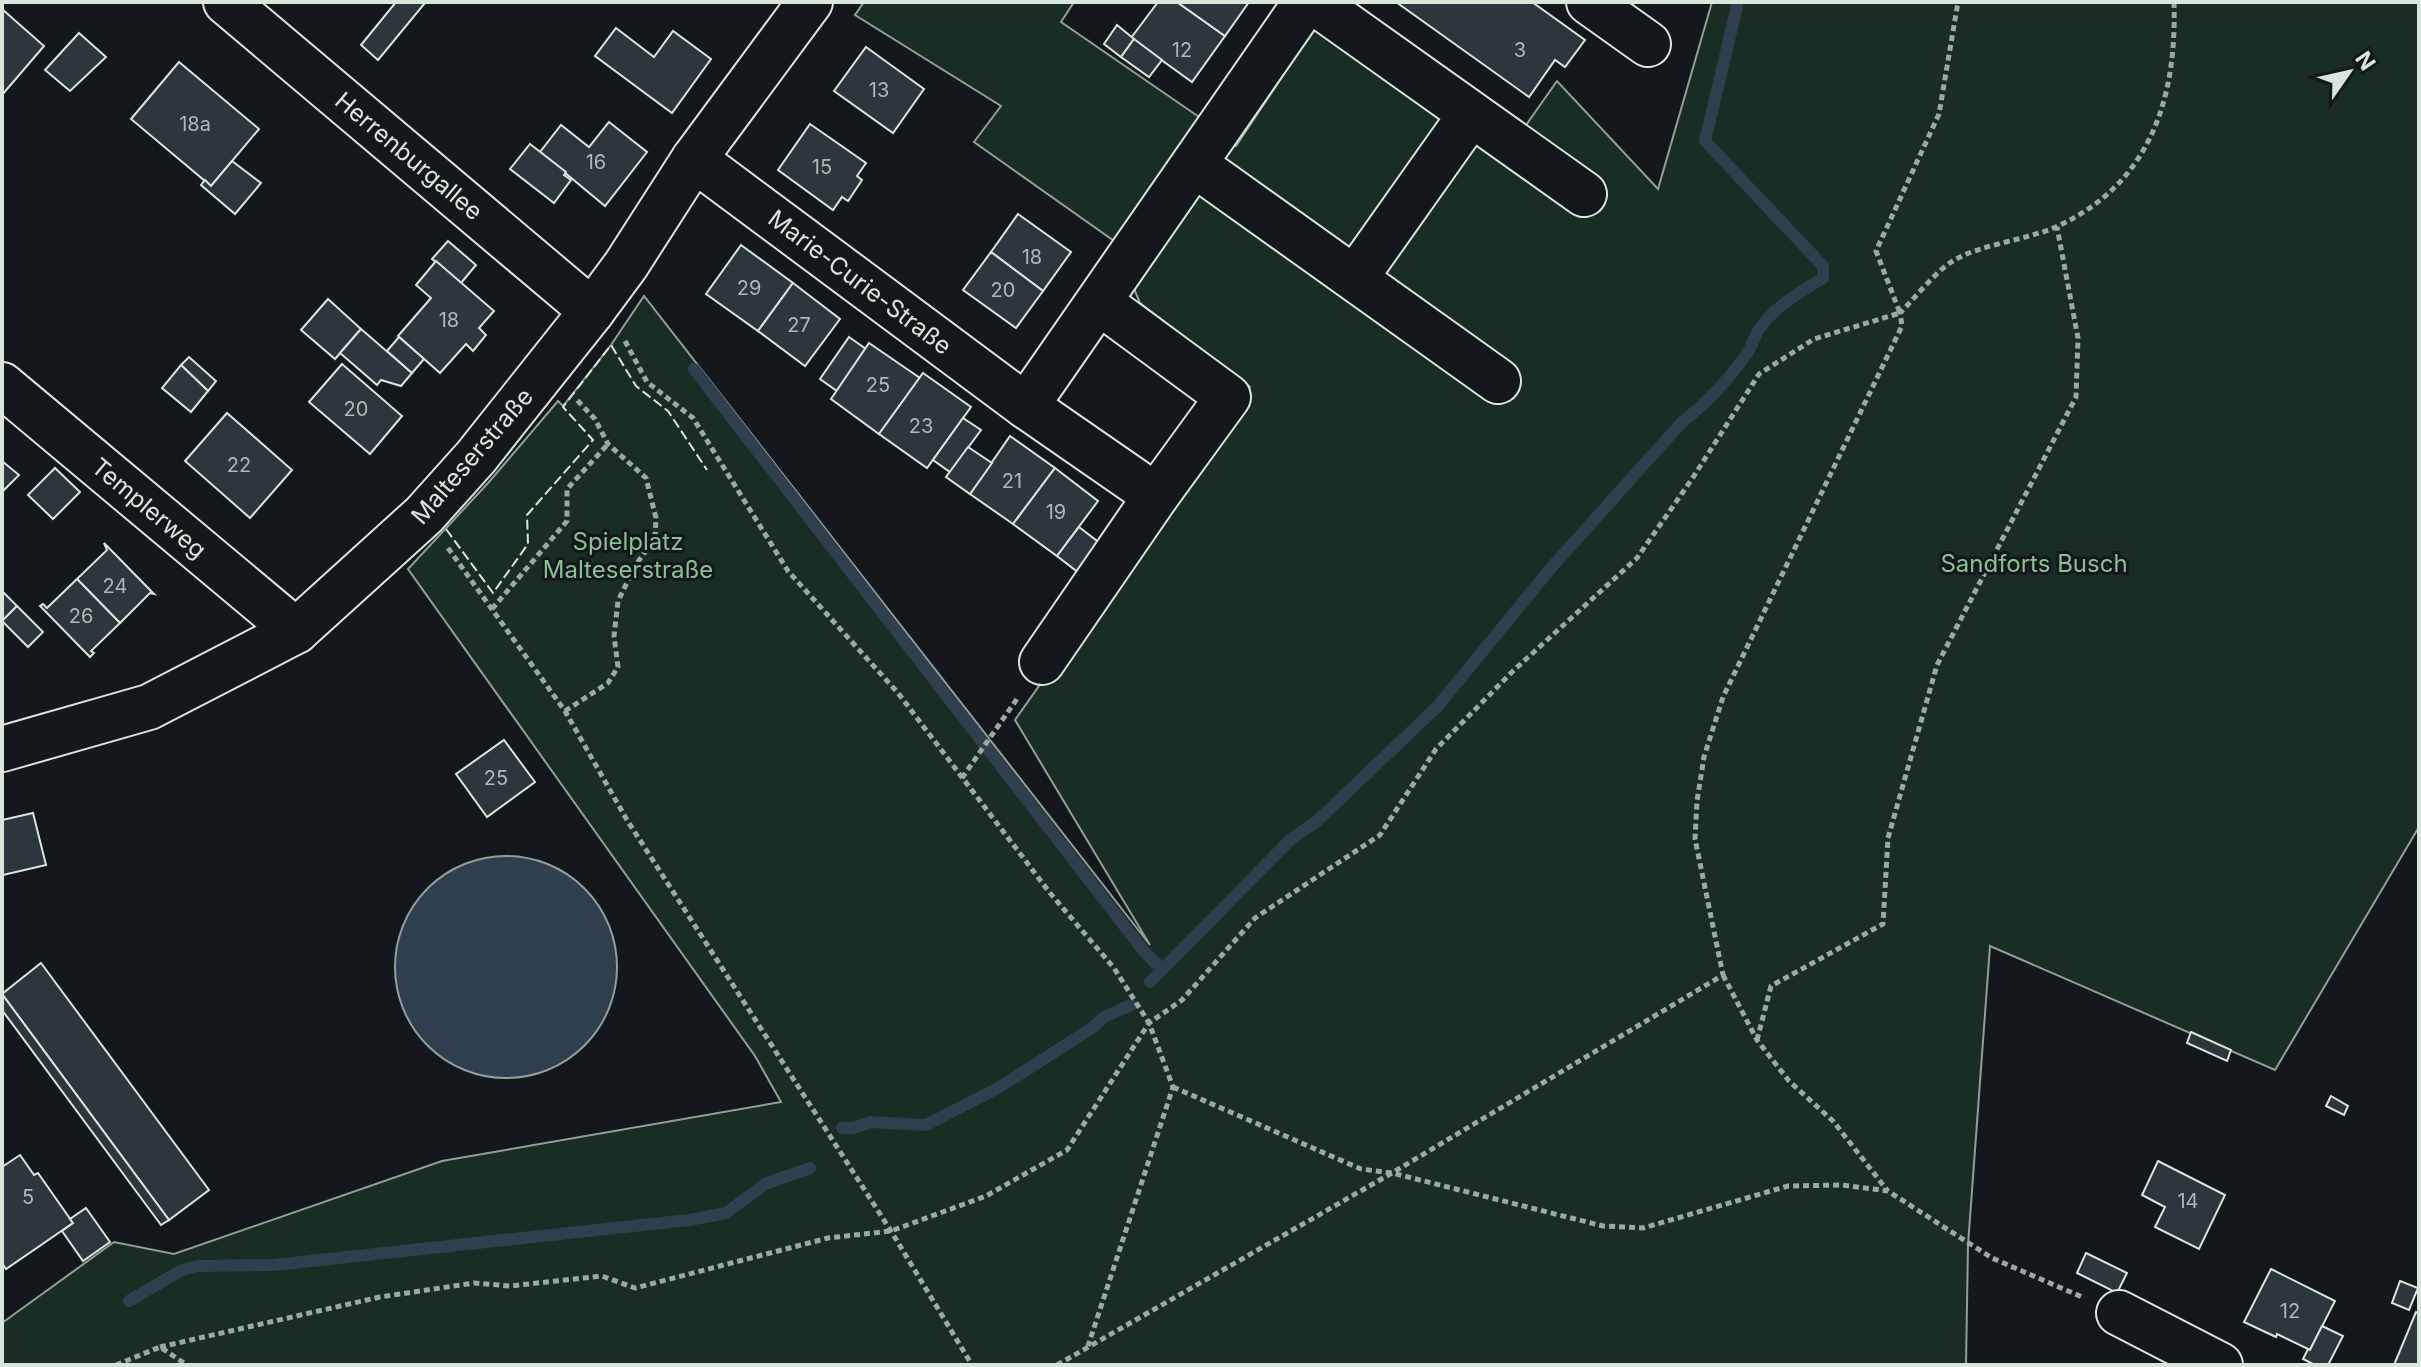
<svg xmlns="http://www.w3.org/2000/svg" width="2421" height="1367" viewBox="0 0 2421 1367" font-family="Inter,sans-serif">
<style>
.green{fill:#1a2d24;stroke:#939e99;stroke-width:2}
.water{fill:#2f3f4d;stroke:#939e99;stroke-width:2}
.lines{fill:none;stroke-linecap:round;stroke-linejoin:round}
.stream{stroke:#2f3f4d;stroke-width:12}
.building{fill:#2c363c;stroke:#d8e6dc;stroke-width:2}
.minor-casing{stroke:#d8e6dc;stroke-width:48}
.path{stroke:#9da8a2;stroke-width:5;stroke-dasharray:6 4;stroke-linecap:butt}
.minor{stroke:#14181c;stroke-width:44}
.fence{stroke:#d8e6dc;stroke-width:2;stroke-dasharray:10 4;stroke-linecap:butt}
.labels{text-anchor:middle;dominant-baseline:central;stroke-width:6;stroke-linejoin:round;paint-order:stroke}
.number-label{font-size:20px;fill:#adbab4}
.street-label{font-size:24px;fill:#d8e6dc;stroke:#14181c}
.park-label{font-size:24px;fill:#8ac095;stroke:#14181c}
</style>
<rect width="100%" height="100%" fill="#14181c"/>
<polygon class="green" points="864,2 1074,2 1061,22 1202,119 1236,146 1318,23 1519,135 1557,81 1658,189 1712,2 2419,2 2419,827 2275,1070 1990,946 1968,1245 1966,1365 2,1365 2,1323 114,1242 174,1254 442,1161 781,1102 755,1056 408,569 489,482 558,401 563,406 611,345 644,296 1150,945 1015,720 1250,387 1140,303 1114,241 974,142 1001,106 855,15"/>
<circle class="water" cx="506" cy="967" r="111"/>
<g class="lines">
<g class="stream">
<polyline points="694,369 1143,950 1162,970"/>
<path d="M1150,982L1291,839L1316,822L1437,707L1551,568L1682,422C1707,403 1727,381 1746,355C1752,347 1754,336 1760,328C1774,307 1802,291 1823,278V266L1705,141L1738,2"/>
<polyline points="842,1128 854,1128 871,1122 926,1125 998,1088 1092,1028 1104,1017 1131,1005"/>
<polyline points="129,1301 180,1271 197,1266 274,1265 689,1220 726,1213 765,1184 810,1168"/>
</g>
</g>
<g class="building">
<polygon points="396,2 425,3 378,60 361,45"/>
<polygon points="1158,2 1177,2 1225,36 1192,82 1131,38"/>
<polygon points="1177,2 1249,2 1225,36"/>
<polygon points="1396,2 1532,2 1585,40 1565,67 1555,60 1529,97"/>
<polygon points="2,9 44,46 2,95"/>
<polygon points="1117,25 1134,39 1121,57 1104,44"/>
<polygon points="616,28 654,57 673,31 711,59 672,113 595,56"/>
<polygon points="79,33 106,57 70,91 45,70"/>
<polygon points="1134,39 1162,60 1149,77 1121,57"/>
<polygon points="866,47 924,89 893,133 834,91"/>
<polygon points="179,62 259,129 211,186 131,119"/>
<polygon points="609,122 647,152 605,206 540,152 561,125 589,147"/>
<polygon points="810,124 866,163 857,176 862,180 848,201 842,197 833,210 778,170"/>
<polygon points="530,144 566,172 564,175 571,180 554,203 510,169"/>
<polygon points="232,161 261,183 235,214 201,185 205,180 211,186"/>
<polygon points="1018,214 1071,252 1043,291 991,252"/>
<polygon points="448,241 476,265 461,283 432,259"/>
<polygon points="741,245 793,283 758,331 706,294"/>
<polygon points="991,252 1043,291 1016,328 963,290"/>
<polygon points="436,261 494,311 479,328 486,335 473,351 466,344 440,373 398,336 431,298 416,285"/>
<polygon points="793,283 840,319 805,366 758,331"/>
<polygon points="328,299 361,329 335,359 301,330"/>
<polygon points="361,329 412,373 401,386 381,380 377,385 340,353"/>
<polygon points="399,337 424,359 412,373 387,351"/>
<polygon points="849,337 866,349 837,391 820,379"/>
<polygon points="869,343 920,378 879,434 831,399"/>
<polygon points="189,357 216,381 208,391 181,365"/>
<polygon points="342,364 402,416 370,454 309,402"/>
<polygon points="181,365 208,391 191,412 162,388"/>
<polygon points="923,373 971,407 927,468 879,434"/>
<polygon points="227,413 292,470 250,518 185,461"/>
<polygon points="963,418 981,430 950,472 933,460"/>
<polygon points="1010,436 1055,468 1013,524 970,494"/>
<polygon points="968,447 992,463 970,494 946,477"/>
<polygon points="2,461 19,475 2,492"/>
<polygon points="55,468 80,492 53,519 28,495"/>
<polygon points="1055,468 1098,501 1057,556 1013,524"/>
<polygon points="1079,527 1101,544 1079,573 1057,556"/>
<polygon points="104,543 154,594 150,593 120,623 77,579 107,550"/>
<polygon points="77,579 120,623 91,651 94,653 90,657 40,606 43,604 47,608"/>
<polygon points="4,593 17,606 2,621 2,595"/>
<polygon points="17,606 43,632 28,647 2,621"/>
<polygon points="504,740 535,782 487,817 456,774"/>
<polygon points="33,813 46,865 3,875 2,820"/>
<polygon points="41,963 209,1190 169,1220 2,994"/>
<polygon points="2,994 169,1220 161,1225 2,1010"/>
<polygon points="2191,1032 2231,1050 2227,1061 2187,1043"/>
<polygon points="2331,1096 2348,1106 2344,1115 2326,1106"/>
<polygon points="20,1155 34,1175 38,1173 73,1223 6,1269 2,1263 2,1167"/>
<polygon points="2158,1161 2225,1195 2199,1249 2155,1227 2165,1207 2142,1195"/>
<polygon points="86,1208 110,1242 83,1261 62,1231 73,1223 70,1219"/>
<polygon points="2086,1253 2127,1273 2117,1293 2077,1273"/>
<polygon points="2271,1269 2335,1301 2310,1350 2277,1334 2276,1337 2244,1322"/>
<polygon points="2400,1281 2418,1288 2409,1310 2392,1303"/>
<polygon points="2416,1312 2419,1313 2419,1365 2394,1365"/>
<polygon points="2322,1326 2343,1336 2328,1365 2315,1365 2303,1359 2308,1349 2310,1350"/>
</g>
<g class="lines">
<defs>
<g id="minor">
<polyline points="226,2 592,311"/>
<polyline points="1314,2 1584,194"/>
<polyline points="1589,2 1648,44"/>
<polyline points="694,159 1026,406 1156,496 1042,662"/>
<polyline points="1194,164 1498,381"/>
<polyline points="1355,278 1471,114"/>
<polyline points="1099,302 1228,397 1156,496"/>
<polyline points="2,385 296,631"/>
<polyline points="1026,406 1306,2"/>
<polyline points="2,749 149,707 296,631 424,515 476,457 592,311 626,265 694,159 810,2"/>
<polyline points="2119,1313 2220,1365"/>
</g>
</defs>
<use href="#minor" class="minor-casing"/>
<g class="path">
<polyline points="625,341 647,382 693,418 788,571 898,693 1050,893 1114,968 1149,1023 1173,1087 1088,1346"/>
<polyline points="448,548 565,711 627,820 891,1231 972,1365"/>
<polyline points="492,609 567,521 567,489 608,444"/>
<polyline points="565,711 608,683 618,667 614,636 618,601 635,566 655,538 656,518 646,478 608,444 595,419 575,398"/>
<polyline points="962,778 1019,696"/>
<polyline points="1723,975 1757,1040 1789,1081 1833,1121 1887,1190"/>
<polyline points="1757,1040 1771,986 1883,924 1888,838 1937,665 2076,397 2078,338 2057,227"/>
<polyline points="1173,1087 1361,1169 1392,1173 1603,1226 1643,1228 1788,1186 1842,1185 1888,1191 1992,1258 2082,1297"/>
<polyline points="160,1347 380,1297 474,1283 510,1286 602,1276 635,1288 828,1238 891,1231 986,1196 1067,1150 1149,1023 1182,1000 1255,918 1380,835 1436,749 1512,672 1637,558 1692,479 1759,374 1814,339 1900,313 1876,251 1939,114 1958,2"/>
<polyline points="116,1365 160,1347 187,1365"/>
<path d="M1057,1365L1392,1173L1723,975L1695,839L1697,801L1704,757L1723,697L1902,326L1900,313C1914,299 1937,270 1953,261C1980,244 2028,240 2058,226C2151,183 2177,97 2174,2"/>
</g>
<use href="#minor" class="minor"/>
<polyline class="fence" points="446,529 493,593 528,544 527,515 593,440 563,407 611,345 636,386 668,411 707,470"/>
</g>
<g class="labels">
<g class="number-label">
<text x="1182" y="50">12</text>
<text x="1520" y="50">3</text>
<text x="879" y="90">13</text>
<text x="195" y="124">18a</text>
<text x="596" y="162">16</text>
<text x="822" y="167">15</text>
<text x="1032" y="257">18</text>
<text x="749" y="288">29</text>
<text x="1003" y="290">20</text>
<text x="449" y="320">18</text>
<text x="799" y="325">27</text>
<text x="878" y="385">25</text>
<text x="356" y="409">20</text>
<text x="921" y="426">23</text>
<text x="239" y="465">22</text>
<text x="1012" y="481">21</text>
<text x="1056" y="512">19</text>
<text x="115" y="586">24</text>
<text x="81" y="616">26</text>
<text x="496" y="778">25</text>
<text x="28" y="1197">5</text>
<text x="2188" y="1201">14</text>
<text x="2290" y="1311">12</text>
</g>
<g class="street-label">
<text transform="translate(409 156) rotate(40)">Herrenburgallee</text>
<text transform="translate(860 282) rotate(37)">Marie-Curie-Straße</text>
<text transform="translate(472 456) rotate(-49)">Malteserstraße</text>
<text transform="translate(149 508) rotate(40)">Templerweg</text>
</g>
<g class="park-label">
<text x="628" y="541">Spielplatz<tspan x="628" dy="28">Malteserstraße</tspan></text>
<text x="2034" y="563">Sandforts Busch</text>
</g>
</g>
<rect width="2421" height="1367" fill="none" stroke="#d8e6dc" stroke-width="8"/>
<g transform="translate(2349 72) rotate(56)" stroke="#14181c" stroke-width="6" paint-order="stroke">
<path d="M0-6L14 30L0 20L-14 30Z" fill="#d8e6dc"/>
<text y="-12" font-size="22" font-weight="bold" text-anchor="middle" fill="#d8e6dc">N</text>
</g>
</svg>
